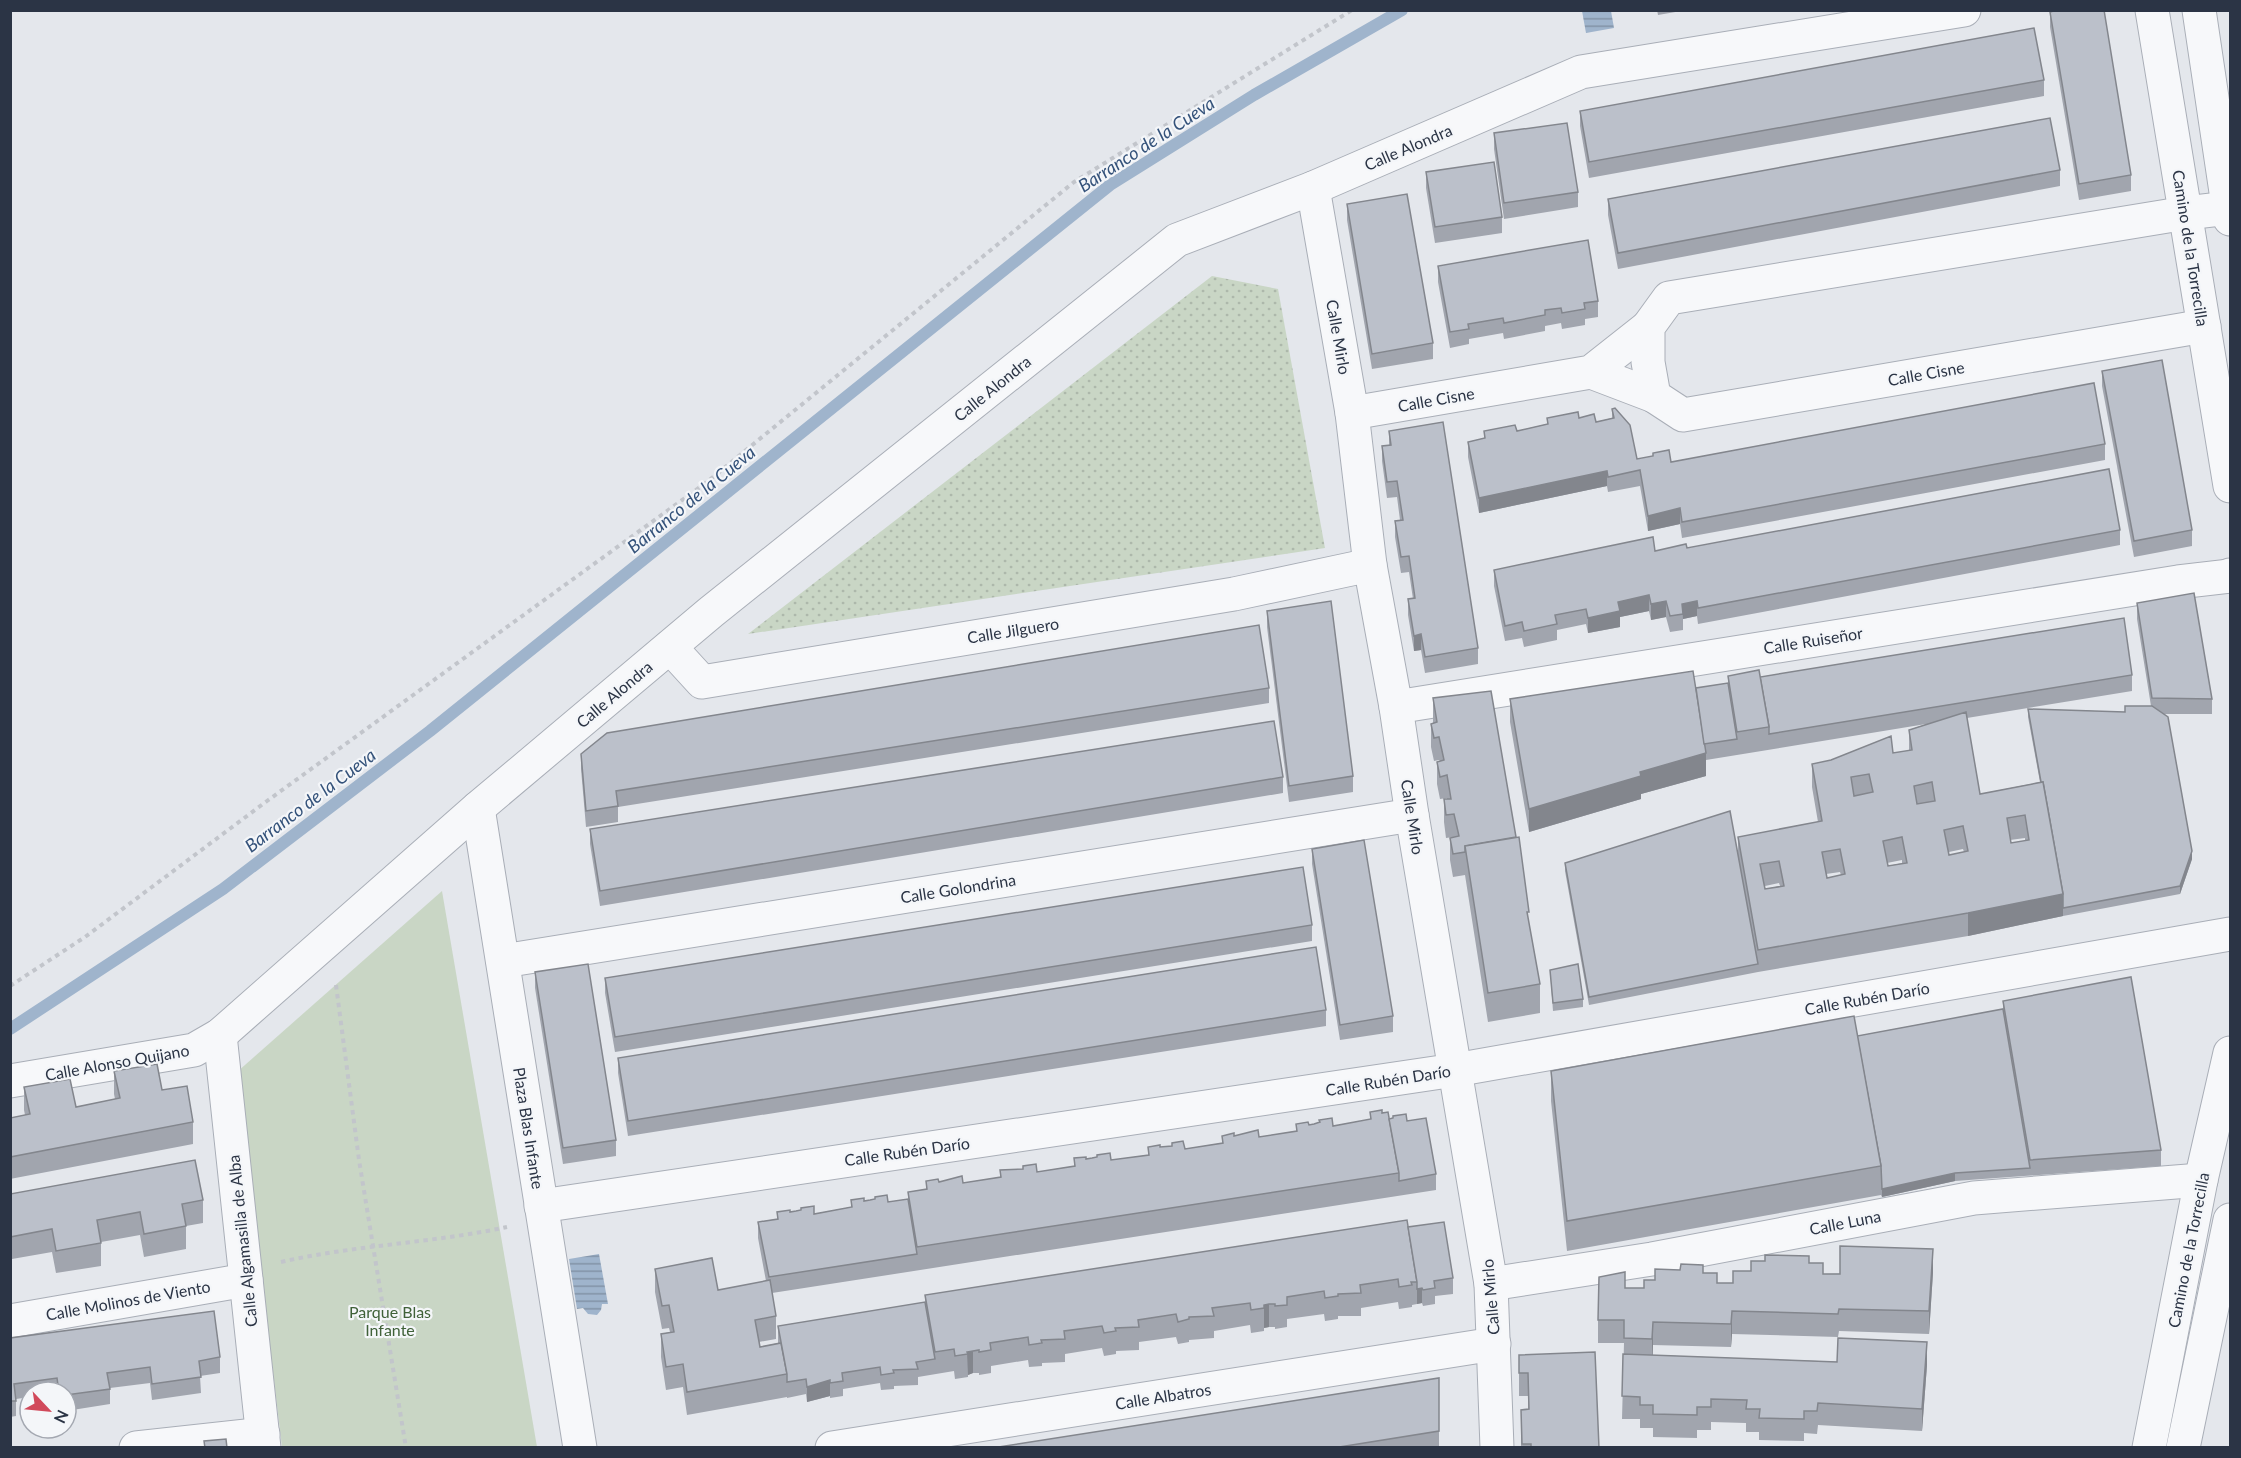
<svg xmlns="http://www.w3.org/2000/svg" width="2241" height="1458" viewBox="0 0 2241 1458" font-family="Lato,sans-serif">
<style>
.grass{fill:url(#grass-dots)}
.green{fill:#c9d6c5}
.water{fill:url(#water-rules)}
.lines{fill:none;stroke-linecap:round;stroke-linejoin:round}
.stream{stroke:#9fb4cc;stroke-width:12}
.minor-casing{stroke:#a9aeb7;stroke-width:35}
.tertiary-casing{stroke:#a9aeb7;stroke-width:35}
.path{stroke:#c2c5cb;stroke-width:4;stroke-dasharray:4.5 4.5;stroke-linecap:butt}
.minor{stroke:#f7f8fa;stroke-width:33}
.tertiary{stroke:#f7f8fa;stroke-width:33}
.wall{fill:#a1a5ae;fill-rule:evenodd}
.shaded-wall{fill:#83868d}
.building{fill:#bbc0ca;stroke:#83868d;stroke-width:1.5;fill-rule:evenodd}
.labels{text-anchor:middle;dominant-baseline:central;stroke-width:4.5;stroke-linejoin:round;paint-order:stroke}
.street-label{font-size:16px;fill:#2b3445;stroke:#f4f6f9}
.park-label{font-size:16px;fill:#3f6138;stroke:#f4f6f9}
.water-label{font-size:18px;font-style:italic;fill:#34527a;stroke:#f4f6f9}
</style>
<defs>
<pattern id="grass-dots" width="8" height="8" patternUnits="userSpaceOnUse" patternTransform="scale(1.5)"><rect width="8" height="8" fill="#c9d6c5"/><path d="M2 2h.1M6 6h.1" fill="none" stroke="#adb8ab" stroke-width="1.8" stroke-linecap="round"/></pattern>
<pattern id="water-rules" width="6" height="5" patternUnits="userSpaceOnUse" patternTransform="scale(1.5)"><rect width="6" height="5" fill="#9fb4cc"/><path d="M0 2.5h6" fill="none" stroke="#8293a7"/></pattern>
</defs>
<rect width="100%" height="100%" fill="#e4e7ec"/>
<polygon class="grass" points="1212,276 1278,289 1325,548 748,634"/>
<polygon class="green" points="442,891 537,1447 282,1447 237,1072"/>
<g class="water">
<polygon points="1582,11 1611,11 1614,28 1586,33"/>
<polygon points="599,1254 608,1304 602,1304 601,1310 597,1315 588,1314 583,1308 577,1309 569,1259"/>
</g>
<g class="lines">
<polyline class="stream" points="10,1029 223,889 430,731 1110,185 1254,95 1402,10"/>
<defs>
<g id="minor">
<polyline points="1313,188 1352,413 1370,565 1396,707 1412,815 1491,1284 1497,1448"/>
<polyline points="2204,326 1683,415 1654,396 1648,362 1648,327 1669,298 2186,213 2229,208"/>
<polyline points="1591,372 1654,396"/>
<polyline points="1352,413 1591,372 1648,327"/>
<polyline points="670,647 702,682 1234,594 1370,565"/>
<polyline points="1396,707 2178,582 2230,576"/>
<polyline points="478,808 580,1448"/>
<polyline points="503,961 1412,815"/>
<polyline points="220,1035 264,1448"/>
<polyline points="10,1081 194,1050 220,1035 478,808 711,612 1177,240 1313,188 1581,72 1964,10"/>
<polyline points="541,1206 1455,1070 2230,934"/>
<polyline points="1491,1284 1652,1259 1974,1198 2201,1180"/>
<polyline points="10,1321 246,1280"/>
<polyline points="136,1448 263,1434"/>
<polyline points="832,1448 1494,1344"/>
</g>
<g id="tertiary">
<polyline points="2152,10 2230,486"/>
<polyline points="2199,10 2230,219"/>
<polyline points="2230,575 2230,576"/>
<polyline points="2149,1448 2201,1180 2230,1053"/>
<polyline points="2183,1448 2230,1220"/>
</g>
</defs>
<use href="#minor" class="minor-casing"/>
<use href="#tertiary" class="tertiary-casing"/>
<g class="path">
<polyline points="336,985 359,1160 406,1448"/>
<polyline points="10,986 85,937 267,801 707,482 1074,182 1352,10"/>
<path d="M281,1262C355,1245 433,1243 507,1227"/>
</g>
<use href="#minor" class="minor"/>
<use href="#tertiary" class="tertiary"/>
</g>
<g class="wall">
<polygon points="1657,10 1687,10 1658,15"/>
<polygon points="2050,12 2131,175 2131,191 2079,200 2050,27"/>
<polygon points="2044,80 2044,96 1589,178 1580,126 1580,111"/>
<polygon points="1494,133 1578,192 1578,207 1504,219 1494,149"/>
<polygon points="2060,170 2060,186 1618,269 1608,215 1608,199"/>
<polygon points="1426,172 1502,217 1502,233 1435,243 1426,188"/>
<polygon points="1347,204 1433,343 1433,359 1372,369 1347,220"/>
<polygon points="1438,266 1598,301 1598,317 1585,319 1585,325 1562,329 1561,323 1545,326 1545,331 1504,339 1503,333 1469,339 1469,344 1450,348 1438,282"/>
<polygon points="2102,371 2192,530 2192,546 2134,557 2102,386"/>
<polygon points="1612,409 1637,459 1671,462 2105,444 2105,460 1682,538 1680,524 1648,531 1640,486 1608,492 1607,486 1479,513 1468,457 1468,442 1484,438 1484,431 1517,431 1547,424 1547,418 1579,418 1596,422 1612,418"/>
<polygon points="1389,431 1478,648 1478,664 1425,673 1421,650 1414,651 1408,615 1408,599 1413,599 1409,572 1401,573 1395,537 1395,521 1400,520 1397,497 1387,498 1382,461 1382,446 1389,445"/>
<polygon points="2120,530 2120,545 1698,624 1697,616 1683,619 1683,630 1670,632 1666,617 1651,620 1649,611 1620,617 1620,627 1588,633 1586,624 1557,630 1557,640 1524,647 1522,638 1505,641 1494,586 1494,570 1687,548"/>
<path d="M2137,603L2212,699V714H2164L2192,859L2180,894L2063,916L1968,936L1758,972L1589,1005L1565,871V863L1738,851V837L1818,822L1812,787V764L1909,751V730L1926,724L1706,760V776L1641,794V799L1529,832L1510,722V699L1696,688L1728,683V676L1760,677L2132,675V691L1967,718L1980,794L2040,782L2028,717V709L2125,712L2151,706L2137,619ZM2025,838V841L2011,843L2010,840ZM1963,849L1964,852L1949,855V852ZM1902,860V863L1888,866L1887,863ZM1840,872L1841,875L1827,878L1826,874ZM1779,883L1780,886L1765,889V886Z"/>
<polygon points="1267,611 1353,776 1353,792 1289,802 1267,627"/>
<polygon points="1269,688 1269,703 618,807 618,822 586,827 581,769 581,754"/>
<polygon points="1433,698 1529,923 1540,984 1540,1013 1488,1022 1465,875 1453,877 1450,860 1450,838 1453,837 1446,838 1444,822 1444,799 1447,799 1447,798 1440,799 1437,784 1437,762 1440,761 1439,760 1434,761 1431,747 1431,724 1433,723"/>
<polygon points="1283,777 1283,793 600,906 590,844 590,829"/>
<polygon points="1312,849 1393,1016 1393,1032 1340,1040 1312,864"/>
<polygon points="1312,925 1312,941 615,1052 605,993 605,978"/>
<polygon points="1550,970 1583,999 1583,1007 1553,1011"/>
<polygon points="535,972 616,1140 616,1156 563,1164 535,988"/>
<polygon points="2003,1001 2161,1150 2161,1166 1955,1181 1882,1197 1881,1195 1567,1251 1551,1101 1551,1071 1857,1036 2003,1009"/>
<polygon points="1326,1010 1326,1026 628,1136 618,1073 618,1058"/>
<polygon points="114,1071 162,1090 193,1122 193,1144 10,1179 10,1118 25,1115 24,1110 24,1087 76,1107 115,1099 114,1094"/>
<polygon points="1370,1112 1382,1113 1389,1119 1407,1121 1436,1174 1436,1190 772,1293 776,1316 776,1339 759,1342 760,1347 778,1343 778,1326 925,1303 925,1295 1408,1227 1453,1278 1453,1294 1435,1296 1435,1304 1423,1306 1422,1303 1412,1305 1412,1307 1399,1309 1398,1302 1361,1308 1361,1316 1338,1316 1338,1319 1325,1321 1324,1314 1287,1319 1287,1327 1275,1329 1275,1327 1269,1327 1264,1328 1264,1331 1251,1333 1250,1325 1214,1331 1214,1338 1189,1340 1189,1342 1178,1344 1176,1337 1139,1342 1139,1350 1116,1351 1116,1354 1104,1356 1102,1348 1065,1354 1065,1362 1042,1363 1042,1366 1029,1367 1028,1360 1009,1363 991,1366 991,1373 979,1375 979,1373 973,1373 968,1375 968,1377 955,1379 954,1371 918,1377 918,1385 894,1386 894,1389 881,1390 880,1383 843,1389 843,1396 830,1398 830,1396 807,1402 806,1394 787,1398 787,1397 687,1415 683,1387 666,1390 661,1357 661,1334 670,1332 669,1328 662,1329 655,1292 655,1269 718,1290 766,1281 758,1238 758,1222 777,1219 777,1212 790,1212 801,1210 814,1214 851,1207 851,1200 888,1202 908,1199 908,1192 926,1189 926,1181 963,1183 1000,1177 1000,1170 1037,1172 1074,1166 1074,1158 1111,1160 1148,1155 1148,1147 1185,1149 1222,1143 1222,1136 1259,1137 1296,1131 1296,1124 1333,1126 1370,1120"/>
<polygon points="10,1194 203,1200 203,1223 186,1226 186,1249 144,1257 140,1235 101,1242 101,1266 56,1273 52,1252 12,1259 12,1283 10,1284"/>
<polygon points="1809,1263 1823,1274 1933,1272 1929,1334 1839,1331 1838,1337 1732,1334 1731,1347 1653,1345 1653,1355 1927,1365 1922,1431 1818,1425 1817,1434 1804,1433 1804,1441 1759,1440 1759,1432 1746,1432 1746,1423 1711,1422 1711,1430 1697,1430 1697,1438 1653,1437 1653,1428 1640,1428 1640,1419 1622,1419 1624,1343 1598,1343 1598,1320 1625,1288 1644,1288 1655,1280 1703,1273 1717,1283 1733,1283 1751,1271"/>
<polygon points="10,1338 220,1357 220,1373 200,1376 201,1393 152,1400 150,1383 110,1388 110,1404 66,1411 66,1392 30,1392 30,1397 16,1399 16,1416 10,1417"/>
<polygon points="1519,1355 1599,1448 1521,1448 1521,1410 1528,1409 1528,1396 1519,1396"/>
<polygon points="1439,1431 1439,1448 992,1448"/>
</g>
<g class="shaded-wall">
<polygon points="1607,471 1607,486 1479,513 1479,498"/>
<polygon points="1680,508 1680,524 1648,531 1648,516"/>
<polygon points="1649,595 1649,611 1620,617 1620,627 1588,633 1588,618 1618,602"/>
<polygon points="1666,601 1666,617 1651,620 1651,604"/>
<polygon points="1697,601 1697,616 1683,619 1682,604"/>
<polygon points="1421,634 1421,650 1414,651 1414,636"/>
<polygon points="1706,753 1706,776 1641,794 1641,799 1529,832 1529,809 1640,772"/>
<polygon points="2192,851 2192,859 2180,894 2180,886"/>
<polygon points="2063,894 2063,916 1968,936 1968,913"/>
<polygon points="1955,1173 1955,1181 1882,1197 1882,1189"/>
<polygon points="1933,1249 1933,1272 1929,1334 1929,1311"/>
<polygon points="1422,1288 1422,1303 1417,1304 1417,1289"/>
<polygon points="1269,1304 1269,1327 1264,1328 1264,1305"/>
<polygon points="1732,1311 1732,1334 1731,1347 1731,1324"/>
<polygon points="1653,1322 1653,1345 1652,1362 1652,1339"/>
<polygon points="1927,1342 1927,1365 1922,1431 1922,1409"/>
<polygon points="973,1351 973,1373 968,1375 967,1352"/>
<polygon points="830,1380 830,1396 807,1402 807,1387"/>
</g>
<g class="building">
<polygon points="2057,10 2104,10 2131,175 2079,184 2050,12"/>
<polygon points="2034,28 2044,80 1589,162 1580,111"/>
<polygon points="2050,118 2060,170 1618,253 1608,199"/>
<polygon points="1567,123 1578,192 1504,203 1494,133"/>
<polygon points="1494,162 1502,217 1435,227 1426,172"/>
<polygon points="1407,194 1433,343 1372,354 1347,204"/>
<polygon points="1588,240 1598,301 1584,303 1585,309 1562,313 1561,308 1545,310 1545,315 1504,323 1503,318 1486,321 1468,324 1469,329 1450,332 1438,266"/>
<polygon points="2162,360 2192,530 2134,541 2102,371"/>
<polygon points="2094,383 2105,444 1682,522 1680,508 1648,516 1640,470 1608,477 1607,471 1479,498 1468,442 1485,438 1484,431 1515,425 1517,431 1548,424 1547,418 1578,412 1579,418 1594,414 1596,422 1614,418 1612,409 1615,408 1630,425 1637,459 1653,456 1653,453 1669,450 1671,462"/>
<polygon points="1443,422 1478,648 1425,657 1421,634 1414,636 1408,599 1415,598 1409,556 1401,557 1395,521 1403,520 1397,481 1387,482 1382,446 1391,445 1389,431"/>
<polygon points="2109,469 2120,530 1698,608 1697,601 1682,604 1683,614 1670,616 1666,601 1651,604 1649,595 1618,602 1620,611 1588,618 1586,609 1555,615 1557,624 1524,631 1522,622 1505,626 1494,570 1653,537 1655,551 1686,544 1687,548"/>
<polygon points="2194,593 2212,699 2152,698 2137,603"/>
<polygon points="1331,601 1353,776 1289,786 1267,611"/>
<polygon points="2124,618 2132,675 1769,734 1769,727 1760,677"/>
<polygon points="1259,625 1269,688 616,791 618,806 586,811 581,754 607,733"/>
<polygon points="1759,670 1769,727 1737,732 1728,676"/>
<polygon points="1693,671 1706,753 1640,772 1641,776 1529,809 1510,699"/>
<polygon points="1728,683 1737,739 1704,744 1696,688"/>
<polygon points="1491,691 1516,837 1465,846 1465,852 1453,854 1450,838 1459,836 1454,814 1446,815 1444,799 1451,799 1447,775 1440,777 1437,762 1444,760 1439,737 1434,738 1431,724 1437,722 1433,698"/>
<polygon points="2125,706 2152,706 2168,717 2192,851 2180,886 2063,908 2063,894 2043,782 2041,782 2028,709 2125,712"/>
<path d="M1966,712L1980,794L2043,782L2063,894L1968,913L1758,950L1738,837L1822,821L1812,764L1831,760L1891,736L1893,753L1912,750L1909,730ZM1869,774L1873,792L1854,796L1851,777ZM1932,782L1935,801L1917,804L1914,786ZM2025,815L2029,840L2011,843L2007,818ZM1963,826L1968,851L1949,855L1944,830ZM1902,837L1907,863L1888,866L1883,841ZM1840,849L1845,874L1827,878L1822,852ZM1779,861L1784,886L1765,889L1760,864Z"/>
<polygon points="1274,721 1283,777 600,891 590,829"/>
<polygon points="1730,811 1758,964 1589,997 1565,863"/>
<polygon points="1519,837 1529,912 1527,912 1540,984 1488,993 1465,846"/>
<polygon points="1364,840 1393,1016 1340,1025 1312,849"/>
<polygon points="1303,867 1312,925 615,1037 605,978"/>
<polygon points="1316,947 1326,1010 628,1121 618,1058"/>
<polygon points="588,964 616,1140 563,1148 535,972"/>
<polygon points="1578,964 1583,999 1553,1003 1550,970"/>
<polygon points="2131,977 2161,1150 2030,1160 2003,1001"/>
<polygon points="2003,1009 2030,1168 1955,1173 1882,1189 1881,1166 1857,1036"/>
<polygon points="1854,1016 1881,1166 1567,1221 1551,1071"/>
<polygon points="157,1064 162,1090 187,1086 193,1122 10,1157 10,1118 30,1114 24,1087 70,1079 76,1107 120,1098 114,1071"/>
<polygon points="1382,1110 1382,1113 1388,1112 1399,1173 917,1247 908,1192 927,1189 926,1181 938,1179 939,1182 962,1176 963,1183 1001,1177 1000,1170 1023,1169 1023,1166 1036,1164 1037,1172 1075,1166 1074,1158 1086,1157 1086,1159 1092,1158 1097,1157 1097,1155 1110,1153 1111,1160 1149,1155 1148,1147 1160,1145 1160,1147 1172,1146 1172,1143 1183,1141 1185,1149 1223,1143 1222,1136 1234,1133 1234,1136 1258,1130 1259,1137 1297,1131 1296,1124 1308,1122 1309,1125 1314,1124 1320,1122 1319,1120 1332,1118 1333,1126 1371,1119 1370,1112"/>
<polygon points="1406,1114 1407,1121 1426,1118 1436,1174 1399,1181 1399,1173 1389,1119 1393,1118 1393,1116"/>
<polygon points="195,1160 203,1200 182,1204 186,1226 144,1234 140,1212 97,1220 101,1243 56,1251 52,1229 10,1237 10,1194"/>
<polygon points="887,1195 888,1202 908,1199 917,1254 769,1277 758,1222 778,1219 777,1212 790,1210 790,1212 796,1211 801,1210 801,1208 814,1206 814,1214 852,1207 851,1200 864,1198 864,1201 870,1200 875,1199 875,1197"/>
<polygon points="1407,1220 1417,1282 1411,1282 1412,1285 1399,1287 1398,1279 1360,1285 1361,1293 1338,1294 1338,1296 1325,1298 1324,1291 1287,1297 1287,1305 1275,1306 1275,1304 1269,1304 1264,1305 1264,1308 1251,1310 1250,1303 1212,1308 1214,1316 1189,1317 1189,1319 1178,1322 1176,1314 1138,1320 1139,1327 1115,1328 1116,1331 1104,1333 1102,1326 1064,1331 1065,1339 1041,1340 1042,1343 1029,1345 1028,1337 990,1343 991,1350 979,1352 979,1350 967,1352 968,1354 955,1356 954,1349 935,1352 925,1295"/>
<polygon points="1444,1222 1453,1278 1434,1281 1435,1288 1423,1290 1422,1288 1417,1289 1417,1282 1408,1227"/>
<polygon points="1840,1246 1933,1249 1929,1311 1839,1309 1838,1314 1732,1311 1731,1324 1653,1322 1652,1339 1624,1338 1624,1320 1598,1320 1599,1277 1625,1272 1625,1288 1644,1288 1644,1280 1655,1280 1655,1269 1680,1270 1681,1264 1703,1265 1703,1273 1717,1273 1717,1283 1733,1283 1733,1271 1751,1271 1751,1261 1765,1261 1765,1255 1809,1256 1809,1263 1823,1263 1823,1274 1840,1274"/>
<polygon points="712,1258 718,1290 770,1280 776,1316 755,1320 760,1347 781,1343 787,1374 687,1392 683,1364 666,1367 661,1334 674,1332 669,1305 662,1306 655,1269"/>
<polygon points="925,1302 935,1359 916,1362 918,1369 893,1370 894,1373 881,1375 880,1367 842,1373 843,1381 830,1383 830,1380 807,1387 806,1379 787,1382 787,1374 778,1326"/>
<polygon points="214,1311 220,1357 199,1361 201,1377 152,1384 150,1367 107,1373 110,1389 66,1395 66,1392 59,1392 57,1378 14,1384 16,1401 10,1401 10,1338"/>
<polygon points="1838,1338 1927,1342 1922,1409 1818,1403 1817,1411 1804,1411 1804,1419 1759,1418 1760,1409 1746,1409 1747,1400 1711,1399 1711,1407 1697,1407 1697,1415 1653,1414 1653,1405 1640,1405 1640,1397 1622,1396 1623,1354 1837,1362"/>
<polygon points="1595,1352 1599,1448 1531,1448 1531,1444 1522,1444 1521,1410 1529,1409 1528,1373 1519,1373 1519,1355"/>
<polygon points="1439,1378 1439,1431 1333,1448 992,1448"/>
<polygon points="226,1439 227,1448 205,1448 204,1441"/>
</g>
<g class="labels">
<g class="street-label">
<text transform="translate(1408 147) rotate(-23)">Calle Alondra</text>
<text transform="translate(2191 248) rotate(81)">Camino de la Torrecilla</text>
<text transform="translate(1339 337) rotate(80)">Calle Mirlo</text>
<text transform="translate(1926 373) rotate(-10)">Calle Cisne</text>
<text transform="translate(992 388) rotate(-39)">Calle Alondra</text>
<text transform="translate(1436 399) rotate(-10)">Calle Cisne</text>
<text transform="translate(1013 630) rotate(-9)">Calle Jilguero</text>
<text transform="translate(1813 640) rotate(-9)">Calle Ruiseñor</text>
<text transform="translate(614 694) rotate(-40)">Calle Alondra</text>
<text transform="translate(1413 817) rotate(81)">Calle Mirlo</text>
<text transform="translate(958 888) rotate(-9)">Calle Golondrina</text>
<text transform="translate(1867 998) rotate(-10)">Calle Rubén Darío</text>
<text transform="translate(117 1062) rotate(-10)">Calle Alonso Quijano</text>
<text transform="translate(1388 1080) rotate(-9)">Calle Rubén Darío</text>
<text transform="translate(529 1128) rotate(81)">Plaza Blas Infante</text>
<text transform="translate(907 1151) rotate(-8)">Calle Rubén Darío</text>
<text transform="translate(1845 1222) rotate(-11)">Calle Luna</text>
<text transform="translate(242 1241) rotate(-96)">Calle Algamasilla de Alba</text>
<text transform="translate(2188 1250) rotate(-79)">Camino de la Torrecilla</text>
<text transform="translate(1490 1297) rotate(-95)">Calle Mirlo</text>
<text transform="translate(128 1300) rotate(-10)">Calle Molinos de Viento</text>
<text transform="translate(1163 1396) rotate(-9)">Calle Albatros</text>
</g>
<g class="park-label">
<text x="390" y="1311">Parque Blas<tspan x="390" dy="18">Infante</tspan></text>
</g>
<g class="water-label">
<text transform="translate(1146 144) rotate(-33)">Barranco de la Cueva</text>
<text transform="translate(691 499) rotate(-39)">Barranco de la Cueva</text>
<text transform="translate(310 800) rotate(-37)">Barranco de la Cueva</text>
</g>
</g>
<rect width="2241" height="1458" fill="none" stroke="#2b3445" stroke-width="24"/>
<g transform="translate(48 1410) rotate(116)"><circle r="28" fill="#f4f6f9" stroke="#a4a8b1" stroke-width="1.5"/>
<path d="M0-4.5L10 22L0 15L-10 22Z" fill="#d1495b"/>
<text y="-9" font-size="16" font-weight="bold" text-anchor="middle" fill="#2b3445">N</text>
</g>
</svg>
